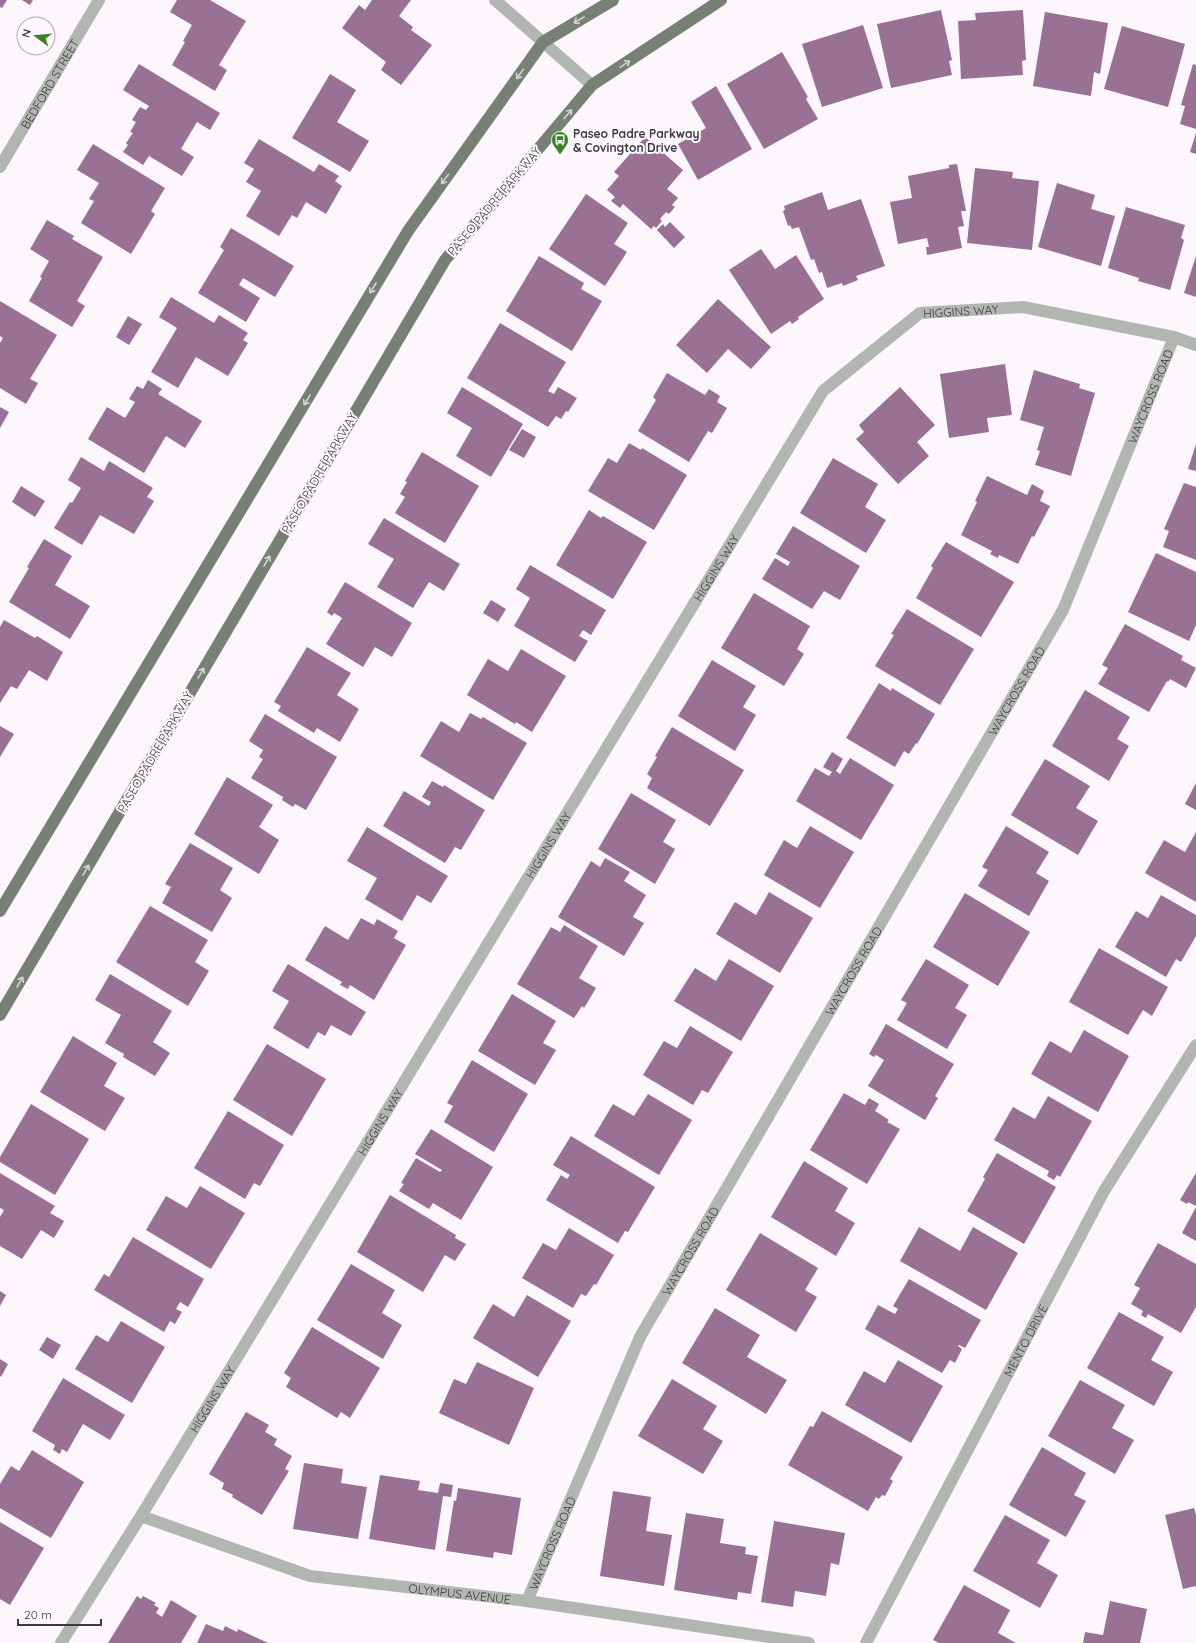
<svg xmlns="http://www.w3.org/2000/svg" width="1196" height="1643" viewBox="0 0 1196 1643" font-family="Quicksand,sans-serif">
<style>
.building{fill:#997194}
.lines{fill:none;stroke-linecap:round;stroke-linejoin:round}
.minor{stroke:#b1b7b0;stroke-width:12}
.major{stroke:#768173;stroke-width:12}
.oneway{stroke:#d4d3d3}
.labels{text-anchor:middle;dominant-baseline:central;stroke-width:4;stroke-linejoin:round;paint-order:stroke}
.street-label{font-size:12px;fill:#3f383e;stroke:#fdf6fc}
.poi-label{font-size:12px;font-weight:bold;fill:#3f383e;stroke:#fdf6fc;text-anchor:start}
</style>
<rect width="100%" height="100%" fill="#fdf6fc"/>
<g class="building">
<polygon points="0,0 7,0 2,8 0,7"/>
<polygon points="22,0 33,0 30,5"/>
<polygon points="177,0 210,0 246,21 219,65 227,70 215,91 172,65 185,42 183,41 192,25 170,12"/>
<polygon points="372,0 411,0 399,16 413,27 411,30 432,45 401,85 381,70 386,62 342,28 359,5 365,10"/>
<polygon points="941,10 952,60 949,61 952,75 891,88 877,24"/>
<polygon points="1023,10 1026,60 1022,61 1023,75 961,79 958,21 976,20 975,13"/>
<polygon points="1045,12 1108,23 1100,74 1094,72 1091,96 1033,86"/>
<polygon points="863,25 883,88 822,107 802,44"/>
<polygon points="1122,26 1185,44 1168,107 1104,89"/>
<polygon points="782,52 808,97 806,99 818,119 764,149 727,84"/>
<polygon points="139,64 220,113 210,130 197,122 181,149 194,157 182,176 149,156 143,165 123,152 128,145 126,143 133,133 130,132 136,122 132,120 140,107 146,110 149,106 123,90"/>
<polygon points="1193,64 1196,65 1196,129 1180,124 1185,106 1181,105"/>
<polygon points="330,74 356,90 337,122 369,141 350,172 292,138"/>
<polygon points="716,86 752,149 698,180 678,144 706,128 691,102"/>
<polygon points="1196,133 1196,154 1190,152"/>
<polygon points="645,137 683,170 667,189 678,198 672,205 675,207 669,214 666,212 660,219 662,221 656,228 654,226 651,229 623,204 620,208 611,201 615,197 607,190 619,176 614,172"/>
<polygon points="259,139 314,172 319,164 339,176 335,181 342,186 326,214 306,202 297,218 292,215 279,236 246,216 261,191 246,182 254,169 244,163"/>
<polygon points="93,144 165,188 151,211 155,214 131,254 81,223 94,201 89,199 99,183 77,170"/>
<polygon points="957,164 966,211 961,211 964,226 958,227 962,248 927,255 926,247 929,247 927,238 898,244 890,202 912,198 908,176 949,168 949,165"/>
<polygon points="975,168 1013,172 1012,178 1039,181 1032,250 967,243"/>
<polygon points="1057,183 1095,195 1091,209 1115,216 1101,266 1038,247"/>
<polygon points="822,192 828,210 861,199 885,266 856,276 858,280 843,286 842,283 827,288 822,272 819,273 814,259 811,260 799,227 792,229 790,225 788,226 783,211 785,210 784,206"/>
<polygon points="586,194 628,223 614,244 627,252 605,286 549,249"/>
<polygon points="1126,207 1185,225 1181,238 1184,240 1170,290 1138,281 1139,278 1108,268"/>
<polygon points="47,220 74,236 72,239 103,257 77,301 85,306 72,327 29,301 42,278 40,277 49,261 30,249"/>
<polygon points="670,222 685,237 674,248 657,230 663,224 665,227"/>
<polygon points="231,228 294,266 275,297 243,278 239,285 260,298 246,322 198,293 224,250 220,247"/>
<polygon points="761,249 775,269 796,255 824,299 798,317 799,319 792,324 790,321 771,334 729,270"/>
<polygon points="539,256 584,283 581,289 602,301 572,351 506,311"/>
<polygon points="1196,256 1196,297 1184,293"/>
<polygon points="171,297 214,323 219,315 248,333 243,340 248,343 228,376 196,357 178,388 151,372 177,328 159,317"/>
<polygon points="718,299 771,347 751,369 728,349 707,373 676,345"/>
<polygon points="0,301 57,335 30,379 38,383 26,404 0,388 0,343 3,338 0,336"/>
<polygon points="128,316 142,324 129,345 116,337"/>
<polygon points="500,323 566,362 548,391 554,394 558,387 577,398 568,412 566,411 561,419 556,416 548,427 467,378"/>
<polygon points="1005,364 1012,415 987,418 989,432 949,438 940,374"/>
<polygon points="1034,370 1080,384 1079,388 1095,393 1071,476 1035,465 1040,451 1037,450 1044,427 1020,420"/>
<polygon points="667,373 705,395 709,389 720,396 717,402 727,408 712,433 708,431 689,462 638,431 656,400 653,397"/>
<polygon points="148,380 162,389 158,394 202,421 185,448 166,436 144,473 88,439 107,407 125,418 135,402 129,399 137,386 143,389"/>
<polygon points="462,387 523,424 491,477 456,456 472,428 447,413"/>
<polygon points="900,387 935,425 917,442 929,456 898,484 856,439 864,432 859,425"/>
<polygon points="0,407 9,412 0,428"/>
<polygon points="522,429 536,437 524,458 509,450"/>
<polygon points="629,443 641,450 642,448 687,475 654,530 588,491 608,458 617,463"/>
<polygon points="1196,444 1196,471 1188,469"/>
<polygon points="422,452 479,486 445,543 395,513 405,497 400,494 407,482 405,481"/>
<polygon points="81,457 104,471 109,461 153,488 147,497 154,501 134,534 100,515 82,545 54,528 70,502 72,503 81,488 68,480"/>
<polygon points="833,458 878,484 865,507 886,520 866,553 800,513"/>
<polygon points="987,476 1027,495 1032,484 1044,491 1040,501 1050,506 1034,537 1032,536 1018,564 999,555 998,558 990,554 992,551 961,535 977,502 975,501"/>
<polygon points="1184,483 1196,487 1196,560 1163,547 1169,531 1164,529"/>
<polygon points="21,486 45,501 35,517 12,502"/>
<polygon points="589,510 601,518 603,516 647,542 613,599 556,565"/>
<polygon points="384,518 460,564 444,591 429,582 413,608 377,587 394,559 368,544"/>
<polygon points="793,526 860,566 840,600 824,591 812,609 762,579 775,558 788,566 790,562 776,554"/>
<polygon points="44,539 72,556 55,585 90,606 70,639 9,602 29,568 27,567"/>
<polygon points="946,542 1014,582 981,637 916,598 933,568 931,566"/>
<polygon points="1156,553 1196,572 1196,625 1189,641 1128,612"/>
<polygon points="530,565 606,610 591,635 583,630 579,636 588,641 575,662 514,626 530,598 516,589"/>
<polygon points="345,582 412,623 392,657 375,647 363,667 326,644 342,618 334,613 332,616 327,612"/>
<polygon points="754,593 810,626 797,649 804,654 784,686 721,648"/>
<polygon points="491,600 506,609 498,622 483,613"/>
<polygon points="907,609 974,649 940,705 875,666 894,635 891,634"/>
<polygon points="4,620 35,638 37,636 63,652 47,681 29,670 17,689 11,686 0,703 0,627"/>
<polygon points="1125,624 1183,656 1181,660 1196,668 1186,688 1170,679 1168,682 1167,681 1149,712 1098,684 1108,668 1102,665"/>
<polygon points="307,647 351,673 337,695 359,709 340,742 317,728 314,733 278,711 281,706 274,702"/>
<polygon points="521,649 566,676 532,732 516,722 515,724 467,695 488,659 508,671"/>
<polygon points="712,660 756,686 743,707 756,715 735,751 678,716"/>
<polygon points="879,683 891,691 892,688 935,714 917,744 916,743 909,754 904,751 895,767 846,738"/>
<polygon points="1085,690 1130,717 1117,739 1129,746 1109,781 1052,746"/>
<polygon points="470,713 481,719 483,717 527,743 493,800 420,756 441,721 459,732"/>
<polygon points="265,714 337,757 306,810 295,804 293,807 282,800 283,797 251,778 263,759 259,757 263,750 249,741"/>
<polygon points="0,726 14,734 0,757"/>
<polygon points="672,727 744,770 710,826 647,788 652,778 647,774 657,757 655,756"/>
<polygon points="832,752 843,759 836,771 840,774 850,758 894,785 861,840 796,801 815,768 829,776 832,772 823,767"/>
<polygon points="1045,759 1090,786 1076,808 1098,821 1078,855 1011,815"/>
<polygon points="227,777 273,805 259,827 279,840 259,874 194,834"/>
<polygon points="432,781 443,787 444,785 485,810 461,850 455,847 445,863 383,826 404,791 429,806 431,802 422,797"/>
<polygon points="1196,783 1196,810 1185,804"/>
<polygon points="631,793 676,820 663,842 675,849 655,884 598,849"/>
<polygon points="810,826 854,852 820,908 764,875 784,840 797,848"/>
<polygon points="1006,826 1049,852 1036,873 1049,881 1029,916 978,886 988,870 982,867"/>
<polygon points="367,827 448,876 431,903 417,895 402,921 365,899 377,878 347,861"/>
<polygon points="1196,832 1196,902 1145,873 1164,840 1185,852"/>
<polygon points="190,843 233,868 220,890 232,898 212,932 162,903 171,887 165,884"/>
<polygon points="605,858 630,872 624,881 646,895 633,917 644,923 624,956 558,917 591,861 600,867"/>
<polygon points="769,892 813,918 780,973 716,934 735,902 756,915"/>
<polygon points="965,893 1030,932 998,986 933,947"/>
<polygon points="1161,895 1196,915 1196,936 1181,962 1176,959 1166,977 1115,947 1136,911 1148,918"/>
<polygon points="150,906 208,940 195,962 209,971 188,1006 116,962"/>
<polygon points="361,918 374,925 377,919 398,931 394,938 406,945 374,1000 350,985 348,989 340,985 342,982 305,960 325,926 348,940"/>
<polygon points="564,925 598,946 579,978 596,988 584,1008 582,1006 574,1018 517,984 551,927 560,932"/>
<polygon points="1099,948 1168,987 1152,1016 1143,1010 1128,1035 1069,1002"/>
<polygon points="729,959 774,986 741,1041 674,1001 695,968 716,981"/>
<polygon points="926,959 969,985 955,1008 967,1015 947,1049 897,1020 907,1003 901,1000"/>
<polygon points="288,964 366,1012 351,1036 331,1025 325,1036 318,1032 308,1049 273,1028 289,1001 272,991"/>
<polygon points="110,974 172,1011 153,1042 170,1053 155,1076 123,1057 124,1054 105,1043 121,1015 95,1000"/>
<polygon points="512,994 556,1021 543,1043 556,1050 535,1085 478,1051"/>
<polygon points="886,1024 954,1064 935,1096 938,1098 925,1120 868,1086 884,1060 876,1055 874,1057 869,1054"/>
<polygon points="690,1026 733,1052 708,1093 702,1090 693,1105 643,1075 664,1041 677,1048"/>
<polygon points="1084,1030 1129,1056 1098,1112 1031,1074 1050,1041 1071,1053"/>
<polygon points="73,1036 117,1063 104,1086 125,1098 105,1131 40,1092"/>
<polygon points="267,1044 326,1079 292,1136 233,1100"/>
<polygon points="472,1060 528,1094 494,1152 444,1122 453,1106 447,1103"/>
<polygon points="844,1093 865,1105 869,1098 879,1104 875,1111 889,1120 887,1122 900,1129 867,1184 810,1150"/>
<polygon points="648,1094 692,1120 659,1175 594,1136 613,1104 634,1116"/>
<polygon points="1048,1096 1092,1121 1060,1177 1057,1175 1054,1180 1047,1176 1049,1171 994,1140 1013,1107 1035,1119"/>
<polygon points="31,1104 89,1139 55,1195 0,1162 0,1157"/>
<polygon points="228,1111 284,1145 260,1186 254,1183 245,1199 194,1168"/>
<polygon points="431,1129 493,1167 461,1220 433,1203 429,1209 399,1191 404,1184 401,1183 416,1158 440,1172 442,1170 415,1154"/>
<polygon points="571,1136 655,1187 628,1232 625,1231 618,1243 546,1200 561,1175 567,1179 570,1175 553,1165"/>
<polygon points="997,1153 1056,1187 1024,1244 967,1211 985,1179 983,1177"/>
<polygon points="804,1161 848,1188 835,1211 855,1223 836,1256 771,1217"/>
<polygon points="0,1173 55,1206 50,1213 64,1221 54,1238 41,1230 22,1259 0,1246 0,1217 4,1210 0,1208"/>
<polygon points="1196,1173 1196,1206 1188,1202 1187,1204 1180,1200"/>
<polygon points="200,1186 245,1213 211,1269 146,1230 166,1196 187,1208"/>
<polygon points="390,1195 456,1235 455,1238 466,1244 455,1261 445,1255 423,1292 357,1252"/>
<polygon points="1196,1207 1196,1241 1182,1233"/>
<polygon points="919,1227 960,1251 973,1227 1018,1253 986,1310 900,1261"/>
<polygon points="569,1228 614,1255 596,1285 594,1284 586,1296 581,1294 573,1308 522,1278 543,1243 556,1250"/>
<polygon points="760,1233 818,1268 805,1290 817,1297 796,1332 726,1290"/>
<polygon points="133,1237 204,1279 188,1307 180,1302 176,1309 182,1312 175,1324 170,1321 164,1332 94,1290 104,1274 109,1277"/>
<polygon points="1158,1243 1196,1264 1196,1307 1181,1333 1148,1314 1146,1318 1141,1315 1143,1311 1131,1304 1140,1288 1134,1285"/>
<polygon points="351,1264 395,1290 382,1313 402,1325 383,1359 317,1320"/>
<polygon points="909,1279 981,1320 965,1348 959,1345 958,1346 962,1349 955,1363 950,1360 942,1373 865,1329 878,1305 895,1314 898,1309 893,1306"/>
<polygon points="0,1291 6,1295 0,1306"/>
<polygon points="527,1295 571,1321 538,1377 473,1338 493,1304 514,1317"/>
<polygon points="715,1308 760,1335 747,1357 787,1380 766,1414 682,1363"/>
<polygon points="1119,1312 1164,1337 1151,1360 1173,1372 1154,1406 1087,1368"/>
<polygon points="121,1321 165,1347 132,1403 75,1369 96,1335 108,1342"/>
<polygon points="312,1327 380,1368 350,1418 341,1412 337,1418 286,1387 291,1378 284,1373"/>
<polygon points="47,1337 61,1345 53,1359 39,1350"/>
<polygon points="0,1359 8,1364 1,1377 0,1376"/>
<polygon points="898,1360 943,1386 911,1443 845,1405 864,1371 885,1383"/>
<polygon points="477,1362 534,1388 509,1445 439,1413 454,1379 466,1384"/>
<polygon points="63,1378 125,1415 110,1440 83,1424 67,1452 62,1449 60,1454 53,1450 55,1445 32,1431"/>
<polygon points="672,1379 717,1406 703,1429 723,1441 703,1474 638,1436"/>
<polygon points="1080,1380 1125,1405 1112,1428 1134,1440 1115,1474 1048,1436"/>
<polygon points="822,1411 903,1457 890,1479 893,1481 885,1496 882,1495 879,1499 876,1497 868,1511 788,1465 810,1426 813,1427"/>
<polygon points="246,1412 269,1425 265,1432 277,1439 274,1445 292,1456 285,1469 289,1471 262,1515 232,1497 233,1495 222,1489 224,1483 209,1474"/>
<polygon points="1042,1447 1086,1473 1074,1495 1086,1501 1066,1537 1009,1505"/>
<polygon points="32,1450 84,1482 51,1538 0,1508 0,1484 11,1466 19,1471"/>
<polygon points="304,1463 343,1469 341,1483 367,1487 358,1539 293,1529"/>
<polygon points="380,1475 420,1481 418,1490 438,1493 440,1483 453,1485 451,1497 443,1496 435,1550 369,1539"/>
<polygon points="458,1488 521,1498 512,1555 494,1552 493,1558 446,1551 454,1500 456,1501"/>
<polygon points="613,1491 651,1497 646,1531 672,1535 664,1586 600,1576"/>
<polygon points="1194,1508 1196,1515 1196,1586 1183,1589 1165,1515"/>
<polygon points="686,1513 724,1519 720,1543 746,1547 745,1554 758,1556 751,1594 738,1592 737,1600 674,1590"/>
<polygon points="1005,1515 1050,1540 1037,1563 1058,1575 1040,1608 973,1571"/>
<polygon points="774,1521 845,1533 839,1565 831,1563 826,1596 795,1591 793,1607 761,1602"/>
<polygon points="0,1522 44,1548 10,1605 0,1599"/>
<polygon points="964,1585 1010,1610 998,1633 1016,1643 939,1643 933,1640"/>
<polygon points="137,1596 141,1599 143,1596 156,1603 154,1605 159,1608 156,1613 162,1617 171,1600 197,1616 181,1643 108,1643"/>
<polygon points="1110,1601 1147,1609 1140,1643 1083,1643 1085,1632 1103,1635"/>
<polygon points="206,1624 223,1631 225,1626 237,1632 238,1629 268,1643 197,1643"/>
</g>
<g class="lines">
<g class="minor">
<polyline points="495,0 592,85"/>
<path id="s1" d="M0,167L99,0"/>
<path id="s2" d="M141,1516L310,1576L527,1601L809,1643"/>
<path id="s3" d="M527,1601L640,1337L1063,610L1174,337"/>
<path id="s4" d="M61,1643L141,1516L823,391L920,313L1023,307L1174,337L1196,345"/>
<path id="s5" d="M866,1643L1104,1191L1196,1045"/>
</g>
<g class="major">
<polyline points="0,911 408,231 543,42 613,0"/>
<polyline points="0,1015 445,260 592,85 721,0"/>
</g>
</g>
<defs><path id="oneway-shaft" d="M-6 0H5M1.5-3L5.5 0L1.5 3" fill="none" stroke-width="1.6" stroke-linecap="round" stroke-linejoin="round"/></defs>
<g class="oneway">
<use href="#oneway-shaft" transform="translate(579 20) rotate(149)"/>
<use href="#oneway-shaft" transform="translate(625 64) rotate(-34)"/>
<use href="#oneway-shaft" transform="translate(520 74) rotate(126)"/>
<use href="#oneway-shaft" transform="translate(568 114) rotate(-50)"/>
<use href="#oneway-shaft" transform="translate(445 179) rotate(126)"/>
<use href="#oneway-shaft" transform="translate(373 288) rotate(121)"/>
<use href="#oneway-shaft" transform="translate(307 400) rotate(121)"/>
<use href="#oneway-shaft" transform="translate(267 561) rotate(-60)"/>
<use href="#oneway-shaft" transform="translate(201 673) rotate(-60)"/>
<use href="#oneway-shaft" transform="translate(86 870) rotate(-60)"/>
<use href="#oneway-shaft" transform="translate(20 982) rotate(-60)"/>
</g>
<defs>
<symbol id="bus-pin" viewBox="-11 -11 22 30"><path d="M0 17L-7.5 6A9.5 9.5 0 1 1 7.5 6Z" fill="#3b8125" stroke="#fdf6fc"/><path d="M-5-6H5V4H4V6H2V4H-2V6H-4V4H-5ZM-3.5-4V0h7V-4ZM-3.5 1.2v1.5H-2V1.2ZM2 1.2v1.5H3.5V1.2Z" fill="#fff"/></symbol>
</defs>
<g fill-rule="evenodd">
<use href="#bus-pin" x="550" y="130" width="20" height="27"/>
</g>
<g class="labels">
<g class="street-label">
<text stroke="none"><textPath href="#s1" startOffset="97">BEDFORD STREET</textPath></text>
<text transform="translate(494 201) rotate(-50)">PASEO PADRE PARKWAY</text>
<text stroke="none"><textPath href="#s4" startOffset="1631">HIGGINS WAY</textPath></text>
<text stroke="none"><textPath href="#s3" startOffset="1359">WAYCROSS ROAD</textPath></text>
<text transform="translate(319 473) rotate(-60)">PASEO PADRE PARKWAY</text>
<text stroke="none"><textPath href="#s4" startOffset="1259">HIGGINS WAY</textPath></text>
<text stroke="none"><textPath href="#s3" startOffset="1035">WAYCROSS ROAD</textPath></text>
<text transform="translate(155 752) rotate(-60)">PASEO PADRE PARKWAY</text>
<text stroke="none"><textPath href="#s4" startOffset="935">HIGGINS WAY</textPath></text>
<text stroke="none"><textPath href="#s3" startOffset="711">WAYCROSS ROAD</textPath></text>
<text stroke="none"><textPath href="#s4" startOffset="611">HIGGINS WAY</textPath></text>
<text stroke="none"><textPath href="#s3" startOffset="387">WAYCROSS ROAD</textPath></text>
<text stroke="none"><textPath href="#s5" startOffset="342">MENTO DRIVE</textPath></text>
<text stroke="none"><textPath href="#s4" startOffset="287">HIGGINS WAY</textPath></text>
<text stroke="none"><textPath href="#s3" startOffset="63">WAYCROSS ROAD</textPath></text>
<text stroke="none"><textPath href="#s2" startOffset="330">OLYMPUS AVENUE</textPath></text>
</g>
<g class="poi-label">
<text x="573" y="133">Paseo Padre Parkway<tspan x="573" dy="14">&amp; Covington Drive</tspan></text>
</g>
</g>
<g transform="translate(36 36) rotate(286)"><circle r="19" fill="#fdf6fc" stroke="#b1aab0"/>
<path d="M0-3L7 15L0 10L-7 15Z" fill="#3b8125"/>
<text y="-6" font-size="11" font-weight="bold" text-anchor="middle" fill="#3f383e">N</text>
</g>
<path d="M18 1619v6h83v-6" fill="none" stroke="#3f383e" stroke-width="2"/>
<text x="24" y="1619" font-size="12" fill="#3f383e" stroke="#fdf6fc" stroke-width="3" paint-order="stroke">20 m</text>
</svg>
